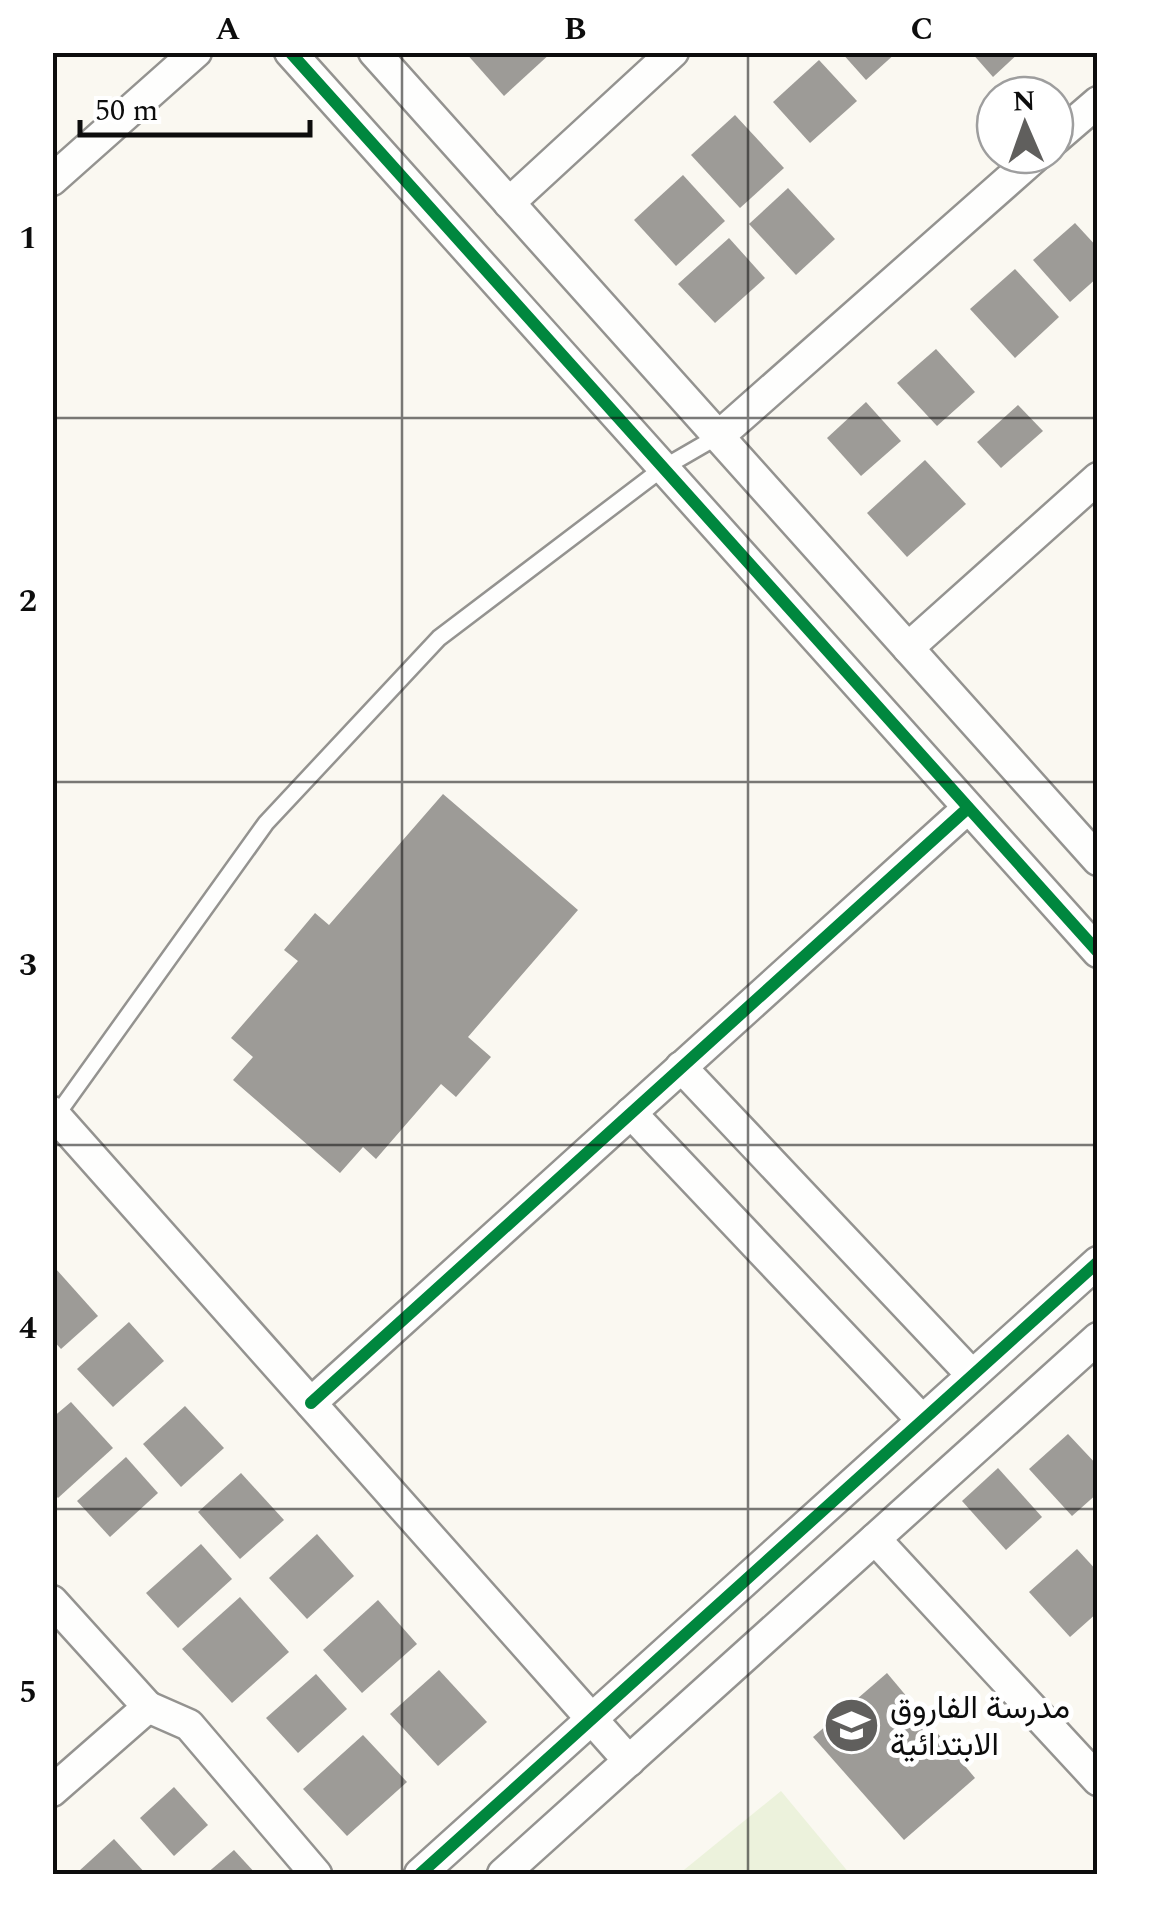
<svg xmlns="http://www.w3.org/2000/svg" width="1150" height="1927" viewBox="0 0 1150 1927" font-family="Spectral,Vazirmatn,serif">
<style>
.pitch{fill:#ecf2dc}
.building{fill:#9d9b97}
.lines{fill:none;stroke-linecap:round;stroke-linejoin:round}
.lane-casing{stroke:#949390;stroke-width:20}
.street-casing{stroke:#949390;stroke-width:35}
.lane{stroke:#fefefd;stroke-width:15}
.street{stroke:#fefefd;stroke-width:30}
.cycleway-casing{stroke:#fff;stroke-width:19}
.cycleway{stroke:#00873e;stroke-width:12}
.grid{fill:none;stroke:#0d0d0d;stroke-width:2.5;stroke-opacity:0.55}
.labels{text-anchor:middle;dominant-baseline:central;stroke-width:10;stroke-linejoin:round;paint-order:stroke}
.poi-label{font-size:32px;fill:#0d0d0d;stroke:#fff;text-anchor:start}
.neatline{fill:none;stroke:#0d0d0d;stroke-width:4}
.grid-label{font-size:32px;text-anchor:middle;font-weight:bold;fill:#0d0d0d}
</style>
<rect width="100%" height="100%" fill="#faf8f1"/>
<polygon class="pitch" points="781,1791 850,1874 679,1874"/>
<g class="building">
<polygon points="465,52 552,52 504,96"/>
<polygon points="841,52 897,52 866,80"/>
<polygon points="971,52 1020,52 993,77"/>
<polygon points="819,60 857,101 810,143 773,102"/>
<polygon points="735,115 784,168 740,208 691,155"/>
<polygon points="683,175 725,221 676,266 634,220"/>
<polygon points="788,188 835,239 796,275 749,224"/>
<polygon points="1075,223 1098,248 1098,277 1070,302 1033,260"/>
<polygon points="729,238 765,278 715,323 678,284"/>
<polygon points="1015,269 1059,317 1015,358 970,309"/>
<polygon points="936,349 975,392 937,426 897,383"/>
<polygon points="866,402 901,441 861,476 827,438"/>
<polygon points="1018,405 1043,431 1001,468 977,442"/>
<polygon points="925,460 966,504 907,557 867,513"/>
<polygon points="443,794 578,910 468,1037 491,1057 456,1097 441,1084 376,1159 363,1147 340,1173 233,1080 253,1057 231,1038 298,961 284,950 315,913 329,925"/>
<polygon points="56,1269 98,1316 61,1349 52,1339"/>
<polygon points="129,1322 164,1361 113,1407 77,1369"/>
<polygon points="71,1402 113,1448 58,1498 52,1492 52,1418"/>
<polygon points="185,1406 224,1448 181,1487 143,1444"/>
<polygon points="1068,1434 1098,1466 1098,1493 1072,1516 1029,1469"/>
<polygon points="126,1457 158,1493 110,1537 77,1501"/>
<polygon points="998,1468 1042,1517 1006,1550 962,1501"/>
<polygon points="241,1473 284,1520 240,1559 198,1512"/>
<polygon points="317,1534 354,1576 307,1619 269,1578"/>
<polygon points="201,1544 232,1579 178,1628 146,1593"/>
<polygon points="1077,1549 1098,1572 1098,1612 1070,1637 1029,1592"/>
<polygon points="240,1597 289,1652 232,1703 182,1649"/>
<polygon points="378,1600 417,1644 362,1693 323,1650"/>
<polygon points="439,1670 487,1722 438,1766 390,1714"/>
<polygon points="887,1673 975,1778 904,1840 813,1737"/>
<polygon points="316,1674 347,1709 298,1753 266,1718"/>
<polygon points="363,1735 407,1782 347,1836 303,1789"/>
<polygon points="174,1787 208,1825 174,1856 140,1818"/>
<polygon points="114,1839 146,1874 82,1874 79,1871"/>
<polygon points="234,1850 256,1874 206,1874"/>
</g>
<g class="lines">
<defs>
<polyline id="lane" points="56,1116 266,823 439,638 663,468 720,435"/>
<g id="street">
<polyline points="290,52 1098,952"/>
<polyline points="374,52 1098,860"/>
<polyline points="1055,139 1098,102"/>
<polyline points="52,180 196,52"/>
<polyline points="509,203 673,52"/>
<polyline points="720,435 1037,155"/>
<polyline points="908,648 1098,478"/>
<polyline points="681,1067 972,1375"/>
<polyline points="52,1112 629,1761"/>
<polyline points="631,1113 922,1420"/>
<polyline points="311,1403 968,808"/>
<polyline points="875,1539 1098,1780"/>
<polyline points="52,1601 148,1707 52,1791"/>
<polyline points="148,1707 189,1725 316,1874"/>
<polyline points="420,1874 1098,1262"/>
<polyline points="503,1874 1098,1338"/>
</g>
</defs>
<use href="#lane" class="lane-casing"/>
<use href="#street" class="street-casing"/>
<use href="#lane" class="lane"/>
<use href="#street" class="street"/>
<defs>
<g id="cycleway">
<polyline points="290,52 1098,952"/>
<polyline points="311,1403 968,808"/>
<polyline points="420,1874 1098,1262"/>
</g>
</defs>
<use href="#cycleway" class="cycleway-casing"/>
<use href="#cycleway" class="cycleway"/>
</g>
<path class="grid" d="M402,52V1874M748,52V1874M52,418H1098M52,782H1098M52,1145H1098M52,1509H1098"/>
<defs>
<symbol id="school-disc" viewBox="-11 -11 22 22"><circle r="9.5" fill="#605f5d" stroke="#fff"/><path d="M0-5L7-2L0 1L-7-2ZM-4 1L0 2.5L4 1V4Q0 6-4 4Z" fill="#fff"/></symbol>
</defs>
<g fill-rule="evenodd">
<use href="#school-disc" x="820" y="1694" width="63" height="63"/>
</g>
<g class="labels">
<g class="poi-label">
<text x="890" y="1708">مدرسة الفاروق<tspan x="890" dy="37">الابتدائية</tspan></text>
</g>
</g>
<rect width="1150" height="1927" fill="none" stroke="#ffffff" stroke-width="110"/>
<g transform="translate(1025 125) rotate(358)"><circle r="48" fill="#ffffff" stroke="#9e9e9e" stroke-width="2.5"/>
<path d="M0-8L18 38L0 25L-18 38Z" fill="#605f5d"/>
<text y="-15" font-size="28" font-weight="bold" text-anchor="middle" fill="#0d0d0d">N</text>
</g>
<path d="M80 120v15h230v-15" fill="none" stroke="#0d0d0d" stroke-width="5"/>
<text x="95" y="120" font-size="30" fill="#0d0d0d" stroke="#ffffff" stroke-width="8" paint-order="stroke">50 m</text>
<rect x="55" y="55" width="1040" height="1817" class="neatline"/>
<g class="grid-label">
<text x="228" y="39">A</text>
<text x="575" y="39">B</text>
<text x="922" y="39">C</text>
<text x="28" y="248">1</text>
<text x="28" y="611">2</text>
<text x="28" y="975">3</text>
<text x="28" y="1338">4</text>
<text x="28" y="1702">5</text>
</g>
</svg>
